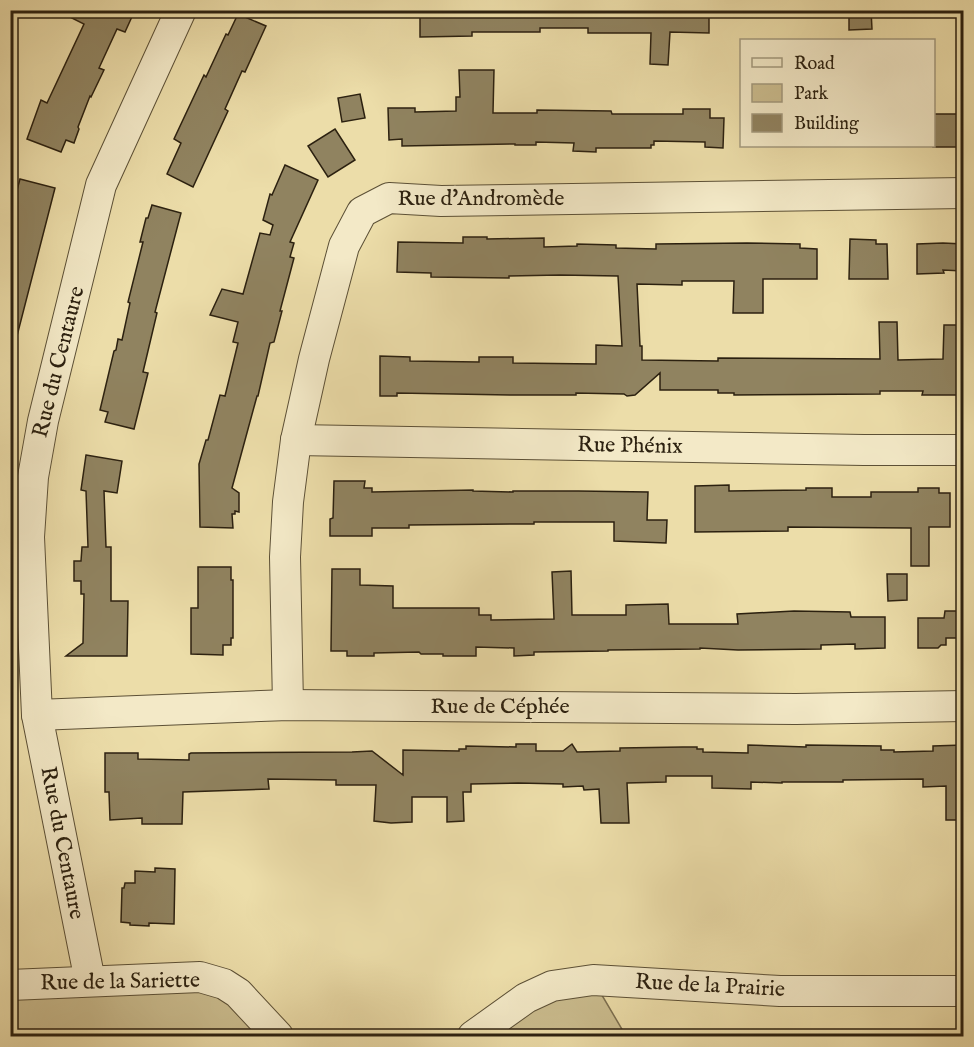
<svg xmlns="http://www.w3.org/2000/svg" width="974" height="1047" viewBox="0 0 974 1047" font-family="'IM FELL English',serif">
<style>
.green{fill:#cbbd8f;stroke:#7c6f50;stroke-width:1.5}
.building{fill:#908360;stroke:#2c2110;stroke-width:1.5}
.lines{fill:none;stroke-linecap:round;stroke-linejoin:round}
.minor-casing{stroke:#5c5036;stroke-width:32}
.minor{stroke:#f3e9c7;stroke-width:30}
.labels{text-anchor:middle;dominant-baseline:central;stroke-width:6;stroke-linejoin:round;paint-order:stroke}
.street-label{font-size:22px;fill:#2c2110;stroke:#f3e9c7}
</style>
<rect width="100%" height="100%" fill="#ecdda9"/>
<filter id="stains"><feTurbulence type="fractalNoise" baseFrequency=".00333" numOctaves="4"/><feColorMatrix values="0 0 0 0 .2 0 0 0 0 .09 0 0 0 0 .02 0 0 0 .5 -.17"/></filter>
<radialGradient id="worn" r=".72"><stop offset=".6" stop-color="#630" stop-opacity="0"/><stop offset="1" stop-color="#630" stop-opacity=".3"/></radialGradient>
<g class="green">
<polygon points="200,977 278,1036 11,1036 11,985"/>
<polygon points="593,980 626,1036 473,1036"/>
</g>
<g class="building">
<polygon points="56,10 135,10 125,32 117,29 99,68 104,70 91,97 90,96 78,127 79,129 74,143 66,140 61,152 27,139 41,100 47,103 84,24"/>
<polygon points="420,10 709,10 709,33 670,32 668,65 650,64 651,33 588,33 588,28 540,28 540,32 472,32 472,36 420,37"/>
<polygon points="849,10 871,10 872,29 849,30"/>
<polygon points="238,14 266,26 245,72 242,71 225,109 228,111 193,187 167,174 181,143 174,139 204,75 206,77 226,34 228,35"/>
<polygon points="459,70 494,70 493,113 537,113 537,110 611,111 612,114 683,114 683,109 710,109 710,118 724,118 723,148 705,147 705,142 654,141 654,145 651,145 651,148 596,148 596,152 573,151 574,143 536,142 536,145 515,145 515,144 402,146 402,139 389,140 388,108 415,108 415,112 456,111 456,97 460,97"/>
<polygon points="360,94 365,118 342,122 338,98"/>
<rect x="933" y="114" width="30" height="33"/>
<polygon points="335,129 355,160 328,177 308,146"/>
<polygon points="285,165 318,180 290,242 294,243 290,257 294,258 280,311 282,311 274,342 270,343 258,396 257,396 232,488 239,493 239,512 235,511 235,514 232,514 233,528 200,527 199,464 206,440 208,440 220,395 225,396 238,343 233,342 238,322 210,315 222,289 243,294 260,233 270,235 273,225 263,220 270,194 272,195"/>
<polygon points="20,179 55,188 17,336 10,335 10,204 13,205"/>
<polygon points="152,205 181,213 155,312 157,313 143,372 148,373 134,429 105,422 108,412 100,410 114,351 116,350 118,339 122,340 130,303 128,302 143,242 140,242 146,218 148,218"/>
<polygon points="463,237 487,237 487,239 544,238 544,247 577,246 577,244 616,245 616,248 656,249 656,244 747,243 800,244 800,248 817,249 817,279 763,279 763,313 733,313 734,281 682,281 682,285 637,284 640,346 642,346 642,360 718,361 718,358 880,359 879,322 897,322 898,360 943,359 944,325 963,325 963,395 922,395 923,391 880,391 880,394 734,395 734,393 718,393 718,390 660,390 660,373 635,395 627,396 624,394 576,393 576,395 513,395 397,393 397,396 380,396 380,356 410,357 410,361 479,362 479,357 513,357 513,363 596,364 596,345 622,346 618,276 560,275 509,276 509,278 431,277 431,273 397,272 398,242 463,243"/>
<polygon points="850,239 876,240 876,244 887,244 888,279 849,279"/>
<polygon points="943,243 963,244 963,271 943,270 944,273 917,274 917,244"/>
<polygon points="86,455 122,461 117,493 104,491 106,547 111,547 111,601 128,601 127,656 66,656 83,643 84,594 81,594 81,581 74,581 74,561 81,561 82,547 88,547 86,491 81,490"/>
<polygon points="334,481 365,481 364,488 372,488 372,492 473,490 473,491 513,492 513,491 578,491 648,492 647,520 667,520 666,543 614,541 614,522 534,522 534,524 515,524 409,525 409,528 372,528 372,536 330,536 330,519 333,518"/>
<polygon points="729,485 729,491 806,490 806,488 832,488 832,497 871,497 871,492 918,492 918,488 939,488 939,493 950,493 950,527 929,527 929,566 911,566 911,528 788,527 788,531 695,532 695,486"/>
<polygon points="198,567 231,567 231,580 233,580 233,638 231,638 231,645 223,645 223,655 191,654 191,608 198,608"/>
<polygon points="332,569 360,569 360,585 393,586 393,608 479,608 479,615 491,615 491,620 554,619 552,572 571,571 572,615 626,615 626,605 668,604 669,624 738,624 737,614 794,611 850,612 851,617 885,617 885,648 855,649 855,644 821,645 821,649 738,650 700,648 700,649 608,650 608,651 534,652 534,655 514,656 514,648 476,647 476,656 443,656 443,654 421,654 419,652 374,653 374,656 347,656 347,651 331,651"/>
<polygon points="887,574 907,574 907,600 888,601"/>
<polygon points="945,611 963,611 963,638 946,638 946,645 941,645 938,648 918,648 918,618 944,618"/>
<polygon points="516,744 536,744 536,751 563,751 572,744 577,752 620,751 620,748 683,747 697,747 697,749 703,749 703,752 748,753 748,745 806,747 806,745 881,746 881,750 894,750 894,752 933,751 933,746 963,745 963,820 946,820 946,786 923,787 923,779 843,780 843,782 782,782 782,783 751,782 751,789 712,788 712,776 666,776 666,782 627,783 629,823 601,823 599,789 584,790 583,786 563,787 563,784 518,783 471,784 471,792 463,792 464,821 447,822 447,797 412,797 412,822 391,823 374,821 376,785 336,785 336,780 268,779 269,789 183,792 182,824 142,824 142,818 110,820 109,792 105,792 105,753 138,753 138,759 189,760 189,754 191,753 352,752 372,751 403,775 403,750 459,751 459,749 466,749 466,746 516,747"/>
<polygon points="155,868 175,869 174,924 149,923 149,926 130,925 130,923 121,922 122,888 124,888 125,883 135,883 135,871 155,872"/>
</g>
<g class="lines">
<defs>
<g id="minor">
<polyline points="296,440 864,450 964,450"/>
<polyline points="288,705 285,557 288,502 296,440 314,359 344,246 362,212 389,198 441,201 964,193"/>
<polyline points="37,715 288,705 796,709 964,706"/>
<polyline points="90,981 37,715 29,537 33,477 43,421 101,185 181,10"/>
<polyline points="10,985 200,977 224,984 238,993 278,1036"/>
<polyline points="473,1036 526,998 552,986 593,980 780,991 964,991"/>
</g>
</defs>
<use href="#minor" class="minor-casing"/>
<use href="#minor" class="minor"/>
</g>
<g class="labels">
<g class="street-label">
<text x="481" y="199">Rue d'Andromède</text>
<text transform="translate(59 362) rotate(-76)">Rue du Centaure</text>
<text transform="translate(630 446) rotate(1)">Rue Phénix</text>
<text x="500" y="707">Rue de Céphée</text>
<text transform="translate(62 843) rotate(79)">Rue du Centaure</text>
<text transform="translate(120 982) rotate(-1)">Rue de la Sariette</text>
<text transform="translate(710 986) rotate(3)">Rue de la Prairie</text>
</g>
</g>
<rect width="974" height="1047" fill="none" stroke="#ecdda9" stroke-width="36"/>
<rect x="12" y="12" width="950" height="1023" fill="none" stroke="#2c2110" stroke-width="3"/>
<rect x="18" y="18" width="938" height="1011" fill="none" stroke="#2c2110" stroke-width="1.5"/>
<rect x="740" y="39" width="195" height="108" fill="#f3e9c7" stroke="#a3997e" stroke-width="1.5"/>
<rect x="752" y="58" width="30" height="9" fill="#f3e9c7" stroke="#a3997e" stroke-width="1.5"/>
<text x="794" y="69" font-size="18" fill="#2c2110">Road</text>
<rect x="752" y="84" width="30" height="18" fill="#cbbd8f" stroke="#a3997e" stroke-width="1.5"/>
<text x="794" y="99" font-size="18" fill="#2c2110">Park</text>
<rect x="752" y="114" width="30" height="18" fill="#908360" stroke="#a3997e" stroke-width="1.5"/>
<text x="794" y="129" font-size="18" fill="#2c2110">Building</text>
<rect width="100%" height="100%" filter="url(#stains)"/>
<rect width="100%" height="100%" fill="url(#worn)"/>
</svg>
